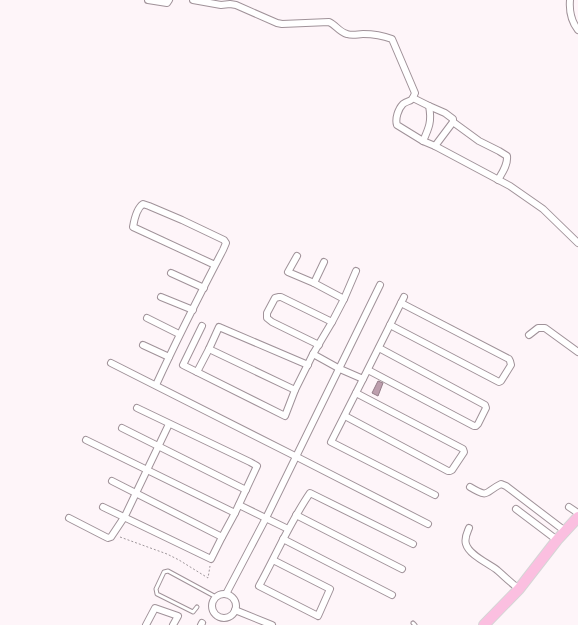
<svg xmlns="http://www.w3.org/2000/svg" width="578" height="625" viewBox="0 0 578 625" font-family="Mulish,sans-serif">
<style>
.water{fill:#bd9ead;stroke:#947c88}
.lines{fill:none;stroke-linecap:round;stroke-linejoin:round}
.service-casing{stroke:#a09299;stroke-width:5}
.minor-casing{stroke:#a09299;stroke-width:8}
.primary-casing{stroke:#d6d5d6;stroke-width:12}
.path{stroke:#9f979b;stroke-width:1;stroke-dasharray:2 2;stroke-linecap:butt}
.service{stroke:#fff;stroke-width:3}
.minor{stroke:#fff;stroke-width:6}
.primary{stroke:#fbbfe0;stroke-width:10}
</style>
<rect width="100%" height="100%" fill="#fef5f9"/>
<polygon class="water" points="378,381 383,383 378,396 372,393"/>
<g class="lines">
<defs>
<g id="service">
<polyline points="197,607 193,612 157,594 156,589 164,572 168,571 216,597"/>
<polyline points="413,623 415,625"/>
</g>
<g id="minor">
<polyline points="148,0 167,3 169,0"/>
<path d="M193,0L221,5L230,4L236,5L277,23L282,24L329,22C336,25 339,32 347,34C353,36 358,34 363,34C372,34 384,36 392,39L415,93C411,104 409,99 403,104C398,109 395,119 397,125L423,141L435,146L510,186L543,209L578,243"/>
<path d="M570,0C569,12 571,21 578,30"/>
<path d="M413,98L429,106C432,121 429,128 423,141"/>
<polyline points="429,106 445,113 453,119 453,122 435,146"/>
<path d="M453,122L479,141L499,151L507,156C508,165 502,173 498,180"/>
<polyline points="297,256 288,272 314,283 344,299"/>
<polyline points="171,273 204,288"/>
<polyline points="314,283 324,262"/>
<polyline points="161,297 193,310"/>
<polyline points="147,318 179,334"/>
<polyline points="390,325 499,382 501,381 511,365 510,361 509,359 401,303"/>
<polyline points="202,326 183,365 285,416 295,390 313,354 332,322 344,299 356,271"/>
<polyline points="529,335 538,328 545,328 578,352"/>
<polyline points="143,345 169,357"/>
<polyline points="319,345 272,322 267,318 267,313 275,298 279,297 281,297 332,322"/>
<polyline points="209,349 295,390"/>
<polyline points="313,354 340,369 363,379 404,297"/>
<polyline points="111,363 297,457 428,524"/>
<polyline points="368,370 474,426 476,426 478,424 486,408 485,405 379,348"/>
<polyline points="197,372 209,349 219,327 308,365"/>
<polyline points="363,379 331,442 435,495"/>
<path d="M156,385C177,339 200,294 223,250L226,243L224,240L182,220L149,206L143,204C137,208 134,221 133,227L215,265"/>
<polyline points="345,416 448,471 450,471 452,470 464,452 463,449 356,393"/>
<polyline points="122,428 246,490"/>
<polyline points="86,440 235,513"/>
<polyline points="112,481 222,537"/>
<path d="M470,487C490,499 484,492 501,484L506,486L565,531"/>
<polyline points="239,505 288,529"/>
<polyline points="103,507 211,559 222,537 235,513 257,466 250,462 137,408"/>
<polyline points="569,507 578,513"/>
<polyline points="516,509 557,540"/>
<polyline points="296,515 402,569"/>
<polyline points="69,518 104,536 108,538 111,537 125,516 169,424"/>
<path d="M469,528C467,533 464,538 466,544C469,555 488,563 497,570C504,576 511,583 519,589"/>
<polyline points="283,539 392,595"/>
<path d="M273,560L330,589L318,616L259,586C276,555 290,522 310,493L413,544"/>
<circle cx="224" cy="606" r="12"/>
<polyline points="226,594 266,518 380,285"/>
<polyline points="235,610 272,625"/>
<polyline points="146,625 155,608 178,616 173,625"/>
<polyline points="201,625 202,623"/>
</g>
<polyline id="primary" points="484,625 519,589 557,540 578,517"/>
</defs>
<use href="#service" class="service-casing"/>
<use href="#minor" class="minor-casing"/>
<use href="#primary" class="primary-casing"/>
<polyline class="path" points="120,537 167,554 179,560 208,578 210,566"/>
<use href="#service" class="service"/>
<use href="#minor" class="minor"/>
<use href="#primary" class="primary"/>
</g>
</svg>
